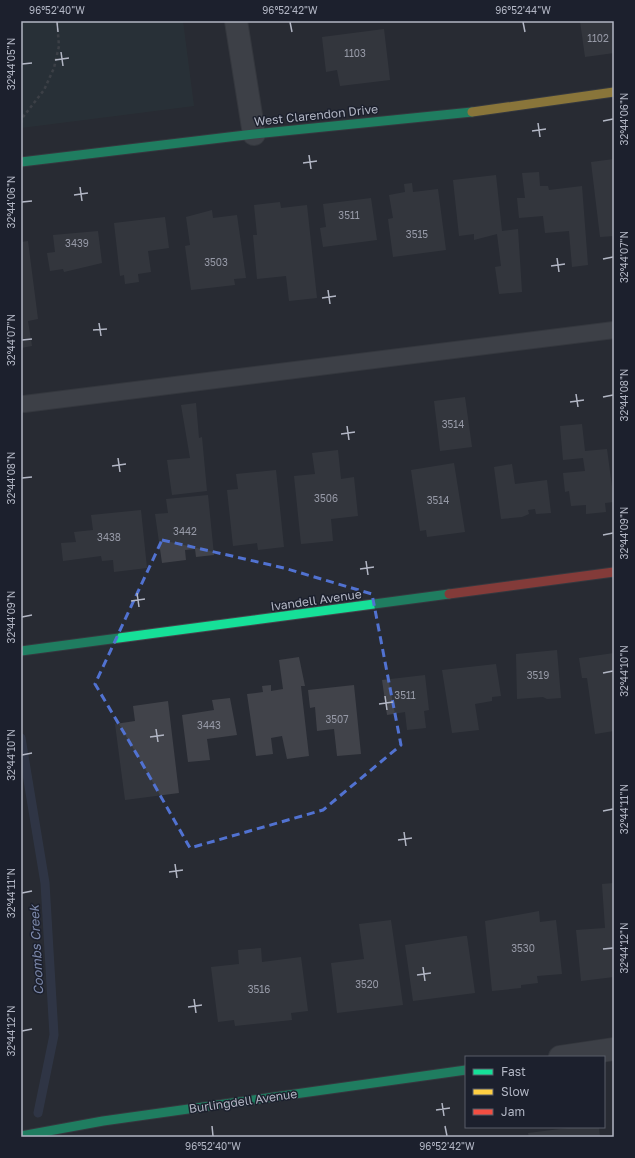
<svg xmlns="http://www.w3.org/2000/svg" width="635" height="1158" viewBox="0 0 635 1158" font-family="'Golos Text',sans-serif">
<style>
.green{fill:#29373c}
.lines{fill:none;stroke-linecap:round;stroke-linejoin:round}
.stream{stroke:#38425c;stroke-width:9}
.building{fill:#41434a}
.lane-casing{stroke:#44464c;stroke-width:18}
.street-casing{stroke:#44464c;stroke-width:24}
.fast-casing{stroke:#44464c;stroke-width:11}
.slow-casing{stroke:#44464c;stroke-width:11}
.jam-casing{stroke:#44464c;stroke-width:11}
.path{stroke:#56595f;stroke-width:2.5;stroke-dasharray:3 3;stroke-linecap:butt}
.lane{stroke:#585a61;stroke-width:16}
.street{stroke:#585a61;stroke-width:22}
.fast{stroke:#16e098;stroke-width:9}
.slow{stroke:#ffcf43;stroke-width:9}
.jam{stroke:#f24e42;stroke-width:9}
.marked{fill:none;stroke:#5172d1;stroke-width:3;stroke-dasharray:8 5;stroke-linejoin:round}
.ticks{fill:none;stroke:#b2b6c4;stroke-width:1.5}
.labels{text-anchor:middle;dominant-baseline:central;stroke-width:3;stroke-linejoin:round;paint-order:stroke}
.number-label{font-size:10px;fill:#9699a6}
.street-label{font-size:12px;fill:#b2b6c4;stroke:#1c202d}
.water-label{font-size:13px;font-style:italic;fill:#7c88aa;stroke:#1c202d}
.neatline{fill:none;stroke:#b2b6c4;stroke-width:1.5}
.ticks-label{font-size:10px;text-anchor:middle;fill:#b2b6c4}
</style>
<rect width="100%" height="100%" fill="#282b33"/>
<polygon class="green" points="21,21 183,21 194,106 21,128"/>
<g class="lines">
<polyline class="stream" points="21,738 45,883 54,1035 38,1113"/>
</g>
<g class="building">
<polygon points="580,21 614,21 614,53 585,57"/>
<polygon points="384,29 390,80 340,86 337,70 326,72 322,37"/>
<polygon points="614,159 614,236 600,237 591,162"/>
<polygon points="539,172 540,186 548,186 549,190 582,186 588,265 572,267 569,231 545,233 543,216 519,218 517,198 525,198 522,173"/>
<polygon points="496,175 502,231 518,229 522,292 499,294 495,267 501,266 497,234 474,240 474,234 459,236 453,180"/>
<polygon points="412,183 413,192 438,189 446,250 393,257 388,219 393,218 389,195 405,192 404,184"/>
<polygon points="371,198 377,240 323,247 320,228 326,227 323,204"/>
<polygon points="280,202 281,208 307,205 317,298 289,301 286,276 257,279 253,235 257,235 254,205"/>
<polygon points="212,210 213,218 237,215 246,278 234,279 235,285 191,290 185,246 190,245 186,217"/>
<polygon points="165,217 169,248 148,251 151,272 138,274 139,282 125,284 124,275 120,276 114,223"/>
<polygon points="98,231 102,263 64,272 63,269 50,271 47,253 55,252 53,235"/>
<polygon points="28,241 38,319 28,321 32,346 21,348 21,242"/>
<polygon points="465,397 472,447 440,451 434,401"/>
<polygon points="196,403 199,438 202,437 207,491 172,495 167,460 190,458 181,405"/>
<polygon points="582,424 585,451 607,449 614,502 605,503 606,512 586,514 586,505 571,506 569,491 565,492 563,473 585,471 583,458 563,460 560,426"/>
<polygon points="338,450 341,479 354,477 358,516 331,519 333,541 301,544 294,476 315,474 312,453"/>
<polygon points="454,463 465,532 427,537 426,530 420,531 411,470"/>
<polygon points="512,464 515,484 547,480 551,513 536,514 535,509 528,510 529,514 522,517 501,519 494,467"/>
<polygon points="276,470 284,547 258,550 257,543 233,546 227,490 238,489 236,474"/>
<polygon points="208,495 214,555 196,557 195,549 185,550 186,560 162,563 155,514 168,513 166,499"/>
<polygon points="141,510 147,568 114,572 113,560 102,561 101,556 63,561 61,543 76,542 74,532 93,530 91,515"/>
<polygon points="557,650 561,698 547,699 543,697 517,699 516,654"/>
<polygon points="614,653 614,731 595,734 587,678 582,678 579,658"/>
<polygon points="299,657 305,686 301,686 309,756 287,759 282,736 271,738 273,754 256,756 247,694 263,692 262,686 271,685 271,691 283,689 279,660"/>
<polygon points="496,664 501,696 492,697 492,701 475,704 479,730 452,733 442,670"/>
<polygon points="425,675 429,710 424,711 426,728 407,730 405,712 387,715 382,680"/>
<polygon points="354,685 361,754 337,756 334,729 317,731 315,707 310,708 308,690"/>
<polygon points="230,698 237,735 207,739 210,760 188,762 182,715 214,710 212,700"/>
<polygon points="168,701 179,793 125,800 115,724 135,721 133,706"/>
<polygon points="614,883 614,977 581,981 576,930 605,928 602,884"/>
<polygon points="539,911 540,922 556,920 562,974 537,976 538,983 521,985 521,988 492,991 485,921"/>
<polygon points="391,920 403,1005 337,1013 331,963 364,959 359,924"/>
<polygon points="464,936 467,936 475,993 413,1001 405,945"/>
<polygon points="261,948 262,962 301,957 308,1011 291,1013 292,1020 235,1026 234,1020 218,1022 211,967 239,964 238,950"/>
<polygon points="576,1127 599,1127 600,1137 529,1137 528,1133"/>
</g>
<g class="lines">
<defs>
<polyline id="lane" points="24,404 614,330"/>
<g id="street">
<polyline points="236,21 254,134"/>
<polyline points="560,1057 614,1049"/>
</g>
<g id="fast">
<polyline points="21,162 254,134 472,112"/>
<polyline points="21,651 449,594"/>
<polyline points="21,1136 103,1121 466,1070"/>
</g>
<polyline id="slow" points="472,112 614,92"/>
<polyline id="jam" points="449,594 614,572"/>
</defs>
<use href="#lane" class="lane-casing"/>
<use href="#street" class="street-casing"/>
<use href="#fast" class="fast-casing"/>
<use href="#slow" class="slow-casing"/>
<use href="#jam" class="jam-casing"/>
<polyline class="path" points="21,123 23,117 44,90 54,68 59,46 57,21"/>
<use href="#lane" class="lane"/>
<use href="#street" class="street"/>
<use href="#fast" class="fast"/>
<use href="#slow" class="slow"/>
<use href="#jam" class="jam"/>
</g>
<path d="M0 0H635V1158H0ZM162,540L284,568L372,594L401,745L323,810L190,848L139,758L95,684Z" fill="#282b33" fill-opacity=".55" fill-rule="evenodd"/>
<path class="marked" d="M162,540L284,568L372,594L401,745L323,810L190,848L139,758L95,684Z"/>
<path class="ticks" d="M57,22L58,32M290,22L292,32M523,22L525,32M61,52L63,66M55,60L69,58M22,64L32,63M603,121L613,119M538,123L540,137M532,131L546,129M309,155L311,169M303,163L317,161M80,187L82,201M74,195L88,193M22,202L32,201M557,258L559,272M603,259L613,257M551,266L565,264M328,290L330,304M322,298L336,296M99,323L101,336M93,330L107,329M22,340L32,339M576,394L578,407M603,397L613,395M570,402L584,400M347,426L349,440M341,434L355,432M118,458L120,472M112,466L126,464M22,478L32,477M603,535L613,533M366,561L368,575M360,569L374,567M137,593L139,607M131,601L145,599M22,617L32,615M603,673L613,671M385,696L387,710M379,704L393,702M156,729L158,742M150,737L164,735M22,755L32,753M603,811L613,809M404,832L406,846M398,840L412,838M175,864L177,878M169,872L183,870M22,893L32,891M603,949L613,948M423,967L425,981M417,975L431,973M194,999L196,1013M188,1007L202,1005M22,1031L32,1029M442,1103L444,1116M436,1110L450,1108M212,1126L213,1136M445,1126L447,1136"/>
<g class="labels">
<g class="number-label">
<text x="598" y="38">1102</text>
<text x="355" y="53">1103</text>
<text x="349" y="215">3511</text>
<text x="417" y="234">3515</text>
<text x="77" y="243">3439</text>
<text x="216" y="262">3503</text>
<text x="453" y="424">3514</text>
<text x="326" y="498">3506</text>
<text x="438" y="500">3514</text>
<text x="185" y="531">3442</text>
<text x="109" y="537">3438</text>
<text x="538" y="675">3519</text>
<text x="405" y="695">3511</text>
<text x="337" y="719">3507</text>
<text x="209" y="725">3443</text>
<text x="523" y="948">3530</text>
<text x="367" y="984">3520</text>
<text x="259" y="989">3516</text>
</g>
<g class="street-label">
<text transform="translate(316 115) rotate(-6)">West Clarendon Drive</text>
<text transform="translate(316 600) rotate(-8)">Ivandell Avenue</text>
<text transform="translate(243 1101) rotate(-8)">Burlingdell Avenue</text>
</g>
<g class="water-label">
<text transform="translate(36 950) rotate(-93)">Coombs Creek</text>
</g>
</g>
<rect width="635" height="1158" fill="none" stroke="#1c202d" stroke-width="44"/>
<rect x="465" y="1056" width="140" height="72" fill="#1c202d" stroke="#585c69"/>
<rect x="473" y="1069" width="20" height="6" fill="#16e098" stroke="#585c69"/>
<text x="501" y="1076" font-size="12" fill="#b2b6c4">Fast</text>
<rect x="473" y="1089" width="20" height="6" fill="#ffcf43" stroke="#585c69"/>
<text x="501" y="1096" font-size="12" fill="#b2b6c4">Slow</text>
<rect x="473" y="1109" width="20" height="6" fill="#f24e42" stroke="#585c69"/>
<text x="501" y="1116" font-size="12" fill="#b2b6c4">Jam</text>
<rect x="22" y="22" width="591" height="1114" class="neatline"/>
<g class="ticks-label">
<text x="57" y="14">96°52'40"W</text>
<text x="290" y="14">96°52'42"W</text>
<text x="523" y="14">96°52'44"W</text>
<text transform="translate(11 64) rotate(-90)" y="4">32°44'05"N</text>
<text transform="translate(624 119) rotate(-90)" y="4">32°44'06"N</text>
<text transform="translate(11 202) rotate(-90)" y="4">32°44'06"N</text>
<text transform="translate(624 257) rotate(-90)" y="4">32°44'07"N</text>
<text transform="translate(11 340) rotate(-90)" y="4">32°44'07"N</text>
<text transform="translate(624 395) rotate(-90)" y="4">32°44'08"N</text>
<text transform="translate(11 478) rotate(-90)" y="4">32°44'08"N</text>
<text transform="translate(624 533) rotate(-90)" y="4">32°44'09"N</text>
<text transform="translate(11 617) rotate(-90)" y="4">32°44'09"N</text>
<text transform="translate(624 671) rotate(-90)" y="4">32°44'10"N</text>
<text transform="translate(11 755) rotate(-90)" y="4">32°44'10"N</text>
<text transform="translate(624 809) rotate(-90)" y="4">32°44'11"N</text>
<text transform="translate(11 893) rotate(-90)" y="4">32°44'11"N</text>
<text transform="translate(624 948) rotate(-90)" y="4">32°44'12"N</text>
<text transform="translate(11 1031) rotate(-90)" y="4">32°44'12"N</text>
<text x="213" y="1150">96°52'40"W</text>
<text x="447" y="1150">96°52'42"W</text>
</g>
</svg>
